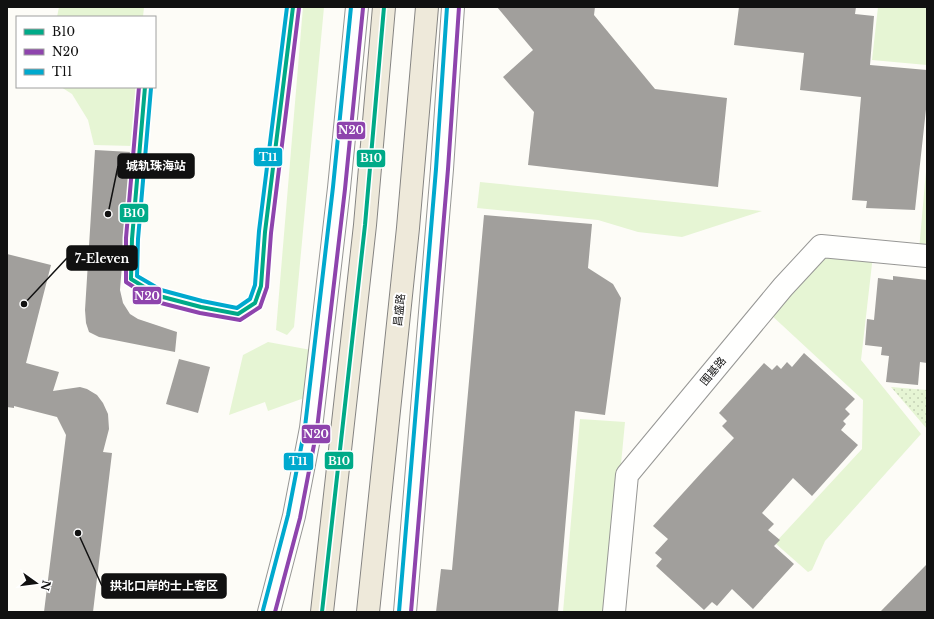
<svg xmlns="http://www.w3.org/2000/svg" width="934" height="619" viewBox="0 0 934 619" font-family="'Libre Baskerville','Noto Sans SC',serif">
<style>
.grass{fill:#e6f5d4}
.park{fill:url(#park-dots)}
.building{fill:#a19f9c}
.lines{fill:none;stroke-linecap:round;stroke-linejoin:round}
.minor-casing{stroke:#979795;stroke-width:24}
.major-casing{stroke:#858482;stroke-width:24}
.minor{stroke:#fffffe;stroke-width:22}
.major{stroke:#eee9da;stroke-width:22}
.bus-1-casing{stroke:#fff;stroke-width:7}
.bus-2-casing{stroke:#fff;stroke-width:7}
.bus-3-casing{stroke:#fff;stroke-width:7}
.bus-1{stroke:#0a8;stroke-width:4}
.bus-2{stroke:#8e44ad;stroke-width:4}
.bus-3{stroke:#00a9ce;stroke-width:4}
.labels{text-anchor:middle;dominant-baseline:central;stroke-width:4;stroke-linejoin:round;paint-order:stroke}
.street-label{font-size:11px;fill:#111;stroke:#fff}
.leader{fill:none;stroke:#111;stroke-width:1.5}
.callout-dot{fill:#111;stroke:#fff;stroke-width:1.5}
.callout{fill:#111;stroke:#111;stroke-width:1.5}
.callout-label{font-size:12px;text-anchor:middle;font-weight:bold;fill:#fff}
.line-badge{stroke:#fff;stroke-width:1.5}
.badge-label{font-size:11px;text-anchor:middle;font-weight:bold;fill:#fff}
</style>
<defs>
<pattern id="park-dots" width="8" height="8" patternUnits="userSpaceOnUse"><rect width="8" height="8" fill="#e6f5d4"/><path d="M2 2h.1M6 6h.1" fill="none" stroke="#c4d1b5" stroke-width="1.8" stroke-linecap="round"/></pattern>
</defs>
<rect width="100%" height="100%" fill="#fdfcf7"/>
<g class="grass">
<polygon points="59,7 144,7 143,17 57,17"/>
<polygon points="303,7 324,7 294,327 287,335 276,330"/>
<polygon points="878,7 927,7 927,65 872,60"/>
<polygon points="61,87 137,87 133,146 94,145 88,120 72,94"/>
<polygon points="927,160 927,251 919,250"/>
<polygon points="480,182 762,211 682,237 638,232 598,220 477,208"/>
<polygon points="823,250 873,255 861,360 921,434 825,541 812,570 808,572 775,543 862,449 863,400 769,313"/>
<polygon points="268,342 311,350 307,397 268,411 265,402 229,415 243,355"/>
<polygon points="580,419 625,422 607,612 563,612"/>
</g>
<polygon class="park" points="891,387 927,390 927,429"/>
<g class="building">
<polygon points="497,7 595,7 594,15 655,89 727,98 718,187 528,165 534,112 503,77 533,50"/>
<polygon points="739,7 856,7 855,14 874,16 870,65 927,70 927,100 915,210 866,208 867,201 852,200 861,97 800,90 804,53 734,45"/>
<polygon points="95,150 131,152 120,290 123,303 130,314 138,319 177,332 175,352 99,337 89,332 86,323 85,310"/>
<polygon points="484,215 592,224 588,268 613,284 621,298 605,415 575,411 558,612 436,612 441,569 452,570"/>
<polygon points="7,254 51,265 26,363 59,372 53,391 80,387 87,389 97,395 103,403 108,414 109,429 103,452 112,453 93,612 44,612 66,435 57,417 14,406 14,408 7,407"/>
<polygon points="893,276 927,280 927,363 920,362 918,385 886,382 889,356 881,355 882,347 865,345 867,319 874,320 878,278 893,280"/>
<polygon points="804,353 855,399 845,409 850,414 843,421 846,424 841,430 858,445 812,496 793,478 762,513 774,524 768,530 780,540 774,546 794,564 753,609 732,589 717,606 712,602 704,610 656,566 662,559 655,553 668,539 653,526 703,471 734,438 722,426 727,421 719,413 764,363 772,370 777,365 781,369 787,362 792,367"/>
<polygon points="179,359 210,367 198,413 166,404"/>
<polygon points="927,564 927,612 880,612"/>
</g>
<g class="lines">
<defs>
<g id="minor">
<polyline points="269,612 294,516 311,428 339,188 357,7"/>
<polyline points="405,612 442,169 453,7"/>
<polyline points="614,612 627,475 783,287 821,246 927,256"/>
</g>
<g id="major">
<polyline points="322,612 365,225 384,7"/>
<polyline points="368,612 408,228 427,7"/>
</g>
</defs>
<use href="#minor" class="minor-casing"/>
<use href="#major" class="major-casing"/>
<use href="#minor" class="minor"/>
<use href="#major" class="major"/>
<defs>
<g id="bus-1">
<polyline points="145,87 132,239 131,279 159,296 201,307 238,314 255,303 261,286 265,232 293,7"/>
<polyline points="322,612 365,225 384,7"/>
</g>
<g id="bus-2">
<polyline points="139,87 126,238 126,282 157,302 200,313 240,320 260,307 267,287 271,233 299,8"/>
<polyline points="275,612 300,518 317,429 345,189 363,8"/>
<polyline points="411,612 448,169 459,7"/>
</g>
<g id="bus-3">
<polyline points="151,88 138,239 137,276 161,290 202,301 237,308 250,299 255,285 259,231 287,7"/>
<polyline points="263,610 288,515 305,427 333,187 351,7"/>
<polyline points="399,612 436,169 447,7"/>
</g>
</defs>
<use href="#bus-1" class="bus-1-casing"/>
<use href="#bus-2" class="bus-2-casing"/>
<use href="#bus-3" class="bus-3-casing"/>
<use href="#bus-1" class="bus-1"/>
<use href="#bus-2" class="bus-2"/>
<use href="#bus-3" class="bus-3"/>
</g>
<g class="labels">
<g class="street-label">
<text transform="translate(399 310) rotate(-84)">昌盛路</text>
<text transform="translate(713 371) rotate(-50)">围基路</text>
</g>
</g>
<path class="leader" d="M108 214L118 166M24 304L67 258M78 533L102 586"/>
<g class="callout-dot">
<circle cx="108" cy="214" r="4"/>
<circle cx="24" cy="304" r="4"/>
<circle cx="78" cy="533" r="4"/>
</g>
<g class="callout">
<rect x="118" y="154" width="76" height="24" rx="4"/>
<rect x="67" y="246" width="70" height="24" rx="4"/>
<rect x="102" y="574" width="124" height="24" rx="4"/>
</g>
<g class="callout-label">
<text x="156" y="170">城轨珠海站</text>
<text x="102" y="263">7-Eleven</text>
<text x="164" y="590">拱北口岸的士上客区</text>
</g>
<g class="line-badge">
<rect x="336" y="121" width="30" height="19" rx="4" fill="#8e44ad"/>
<rect x="253" y="147" width="30" height="20" rx="4" fill="#00a9ce"/>
<rect x="356" y="149" width="30" height="19" rx="4" fill="#0a8"/>
<rect x="119" y="203" width="30" height="20" rx="4" fill="#0a8"/>
<rect x="132" y="286" width="30" height="19" rx="4" fill="#8e44ad"/>
<rect x="301" y="424" width="30" height="20" rx="4" fill="#8e44ad"/>
<rect x="324" y="451" width="30" height="19" rx="4" fill="#0a8"/>
<rect x="283" y="452" width="31" height="19" rx="4" fill="#00a9ce"/>
</g>
<g class="badge-label">
<text x="351" y="134">N20</text>
<text x="268" y="161">T11</text>
<text x="371" y="162">B10</text>
<text x="134" y="217">B10</text>
<text x="147" y="300">N20</text>
<text x="316" y="438">N20</text>
<text x="339" y="465">B10</text>
<text x="298" y="465">T11</text>
</g>
<rect width="934" height="619" fill="none" stroke="#111111" stroke-width="16"/>
<rect x="16" y="16" width="140" height="72" fill="#ffffff" stroke="#a0a0a0"/>
<rect x="24" y="29" width="20" height="6" fill="#00aa88" stroke="#a0a0a0"/>
<text x="52" y="36" font-size="12" fill="#111111">B10</text>
<rect x="24" y="49" width="20" height="6" fill="#8e44ad" stroke="#a0a0a0"/>
<text x="52" y="56" font-size="12" fill="#111111">N20</text>
<rect x="24" y="69" width="20" height="6" fill="#00a9ce" stroke="#a0a0a0"/>
<text x="52" y="76" font-size="12" fill="#111111">T11</text>
<g transform="translate(36 583) rotate(104)" stroke="#ffffff" stroke-width="3" paint-order="stroke">
<path d="M0-3L7 15L0 10L-7 15Z" fill="#111111"/>
<text y="-6" font-size="11" font-weight="bold" text-anchor="middle" fill="#111111">N</text>
</g>
</svg>
